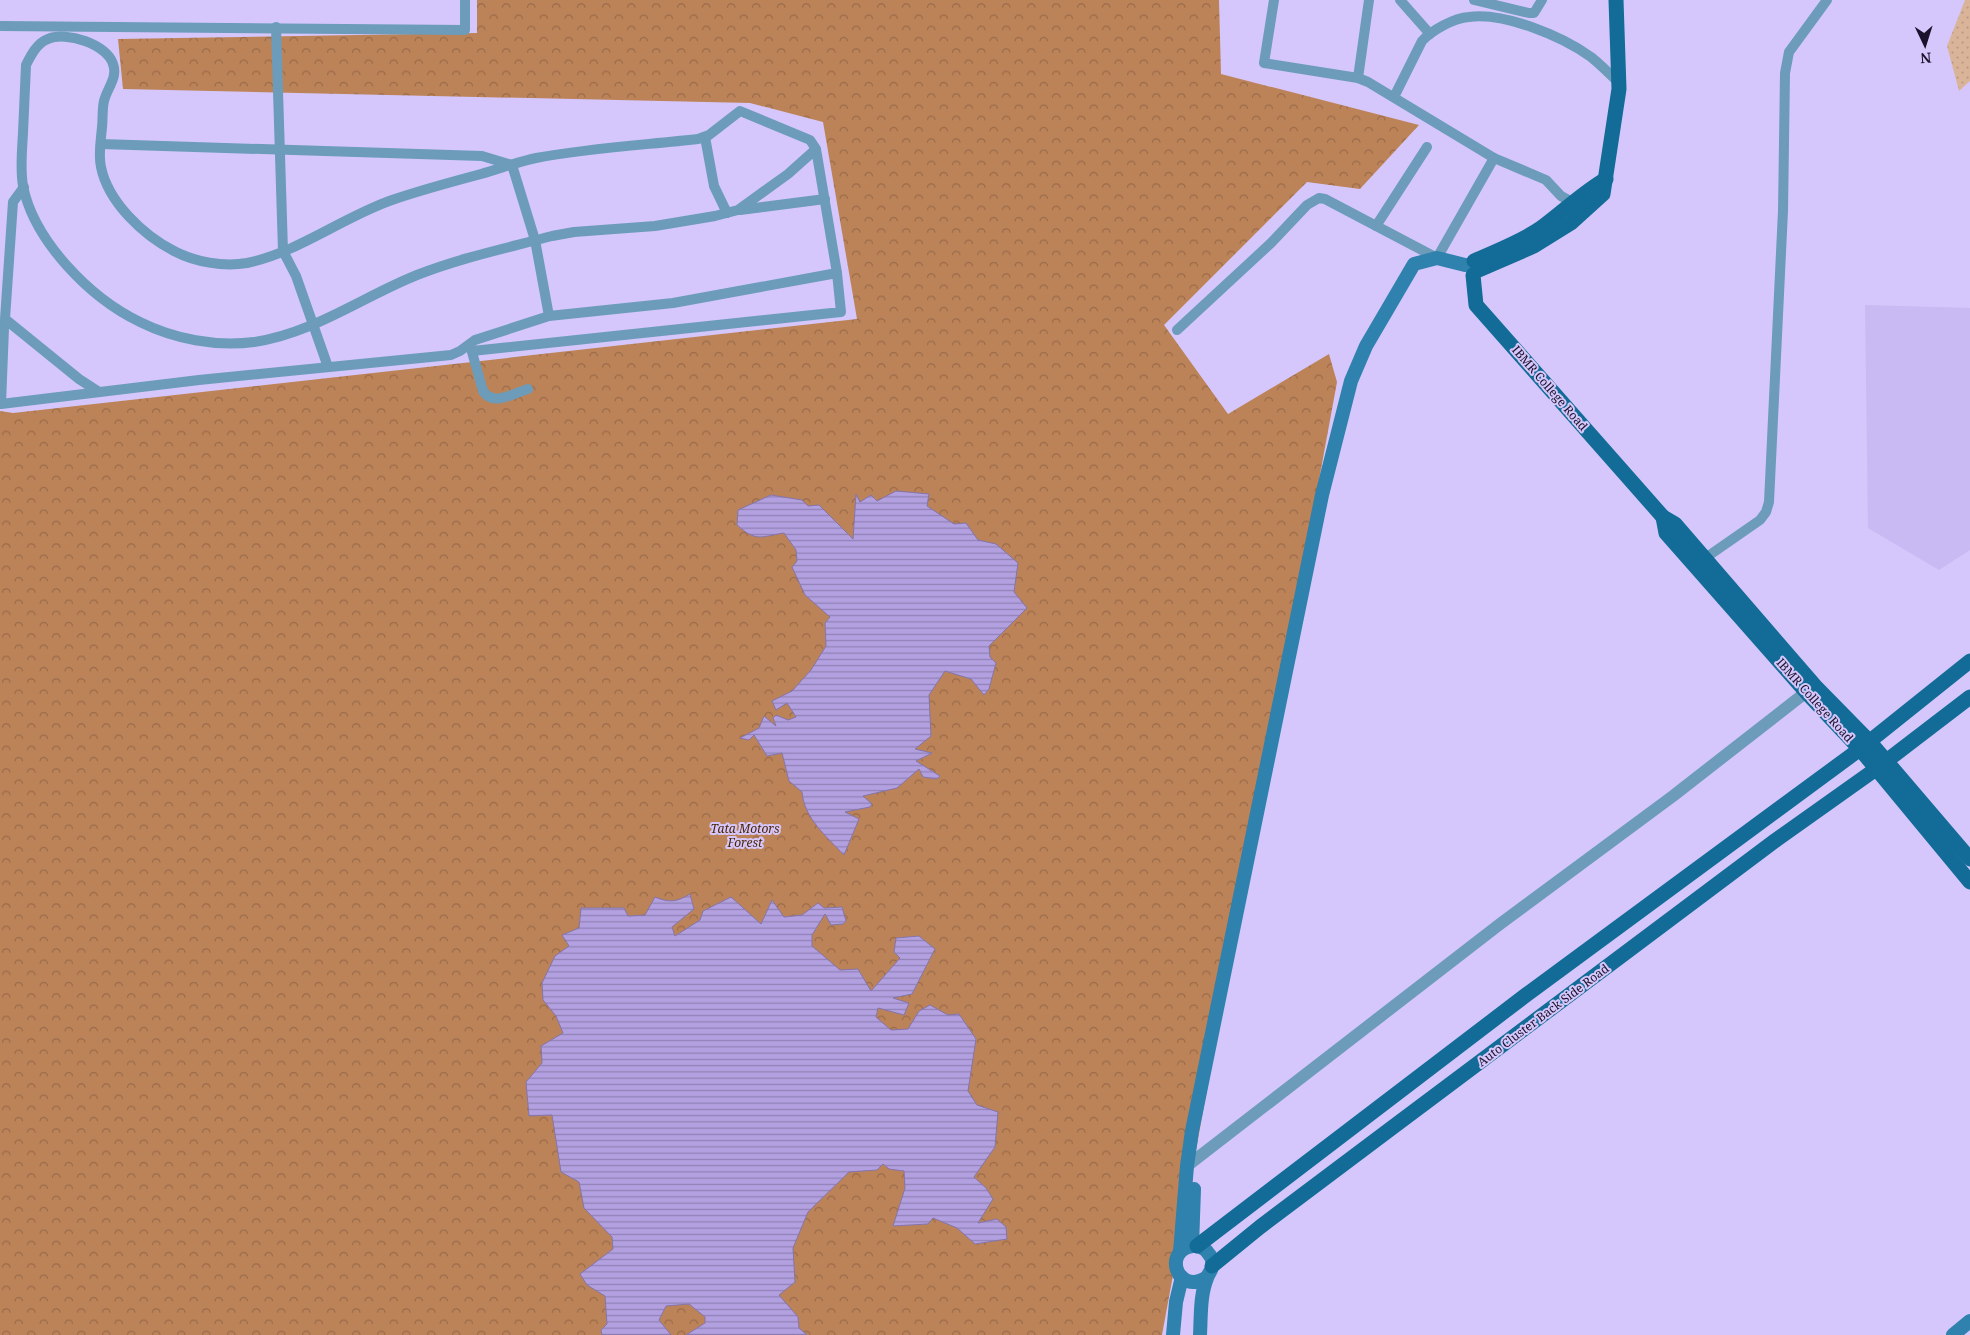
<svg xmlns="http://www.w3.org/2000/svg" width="1970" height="1335" viewBox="0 0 1970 1335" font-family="'Noto Serif',serif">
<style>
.built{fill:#c9baf3}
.forest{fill:url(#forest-crowns)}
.garden{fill:url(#garden-dots)}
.water{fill:url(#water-rules);stroke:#8475a9}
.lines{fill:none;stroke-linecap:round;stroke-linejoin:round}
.minor{stroke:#6c9cba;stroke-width:10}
.tertiary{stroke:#6c9cba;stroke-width:12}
.secondary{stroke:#2f81ae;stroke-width:14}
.primary{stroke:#126c97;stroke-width:15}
.labels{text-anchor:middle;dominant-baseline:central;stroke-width:4;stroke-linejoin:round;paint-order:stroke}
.street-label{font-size:12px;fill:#1a122a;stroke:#d5c7fb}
.park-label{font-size:12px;font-style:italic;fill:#4b2401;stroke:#d5c7fb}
</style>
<defs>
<pattern id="forest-crowns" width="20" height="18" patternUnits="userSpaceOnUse" patternTransform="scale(1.25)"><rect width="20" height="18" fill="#bd8358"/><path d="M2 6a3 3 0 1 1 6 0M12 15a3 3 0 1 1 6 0" fill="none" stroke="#996a49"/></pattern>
<pattern id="garden-dots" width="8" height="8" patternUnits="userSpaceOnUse" patternTransform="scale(1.25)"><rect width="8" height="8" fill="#dab499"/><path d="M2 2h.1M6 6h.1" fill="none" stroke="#ba9a84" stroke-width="1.8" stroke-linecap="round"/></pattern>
<pattern id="water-rules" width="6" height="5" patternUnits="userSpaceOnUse" patternTransform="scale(1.25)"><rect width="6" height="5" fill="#b2a0e0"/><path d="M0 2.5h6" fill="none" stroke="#9081b6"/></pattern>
</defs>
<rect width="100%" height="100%" fill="#d5c7fb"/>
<polygon class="built" points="1865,305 1970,308 1970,550 1939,570 1868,528"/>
<polygon class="forest" points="477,0 1219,0 1221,74 1419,125 1360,189 1307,182 1164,325 1228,414 1329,354 1337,382 1162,1335 0,1335 0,411 13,413 857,319 823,122 750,103 123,89 118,39 477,33"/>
<polygon class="garden" points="1965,0 1970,0 1970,81 1959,91 1947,46"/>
<g class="water">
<path d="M896,491L929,494L927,506L954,524L966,523L978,540L996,544L1018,563L1014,592L1027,608L989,646L990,657L996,663L989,689L984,695L971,679L945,671L929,695L931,736L915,749L932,753L916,761L940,776L937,779L923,777L919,769L897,788L863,796L872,804L870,807L845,812L859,819L844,855C826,836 804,818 802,792L789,781L782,753L767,756L754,735L749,740L740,738L759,728L764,716L776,726L773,718L776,715L788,720L796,717L787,703L776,710L772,701L792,691L811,670L826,646L825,623L830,617L805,595L792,567L797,561L796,550L784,533C760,537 756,542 737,525L738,510L771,495L802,500L808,506L819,505L853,539L856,494L860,502L871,495L877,501Z"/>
<path d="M690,894L694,909L672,927L675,936L700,920L703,911L731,897L761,924L772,900L784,917L802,915L818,903L824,908L842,907L846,921L843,924L831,925L825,914L812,935V946L840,970L858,969L871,991L900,958L894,952L896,938L919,936L935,949L912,994L893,998L909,1003L904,1015L878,1008L876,1017L891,1030L908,1029L919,1011L930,1005L948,1015L959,1014L976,1039L968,1091L977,1105L998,1112L995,1147L974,1177L986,1188L993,1199L978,1223L997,1219L1006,1227L1007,1239L975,1244L957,1228L933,1218L928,1224L893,1226L905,1188L904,1171L889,1169L883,1164L877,1170L849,1172L808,1212L793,1248L795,1282L779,1295L798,1317L799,1328L807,1335H686L705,1323V1317L689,1304L666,1306L659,1320L671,1335H602L601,1330L607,1324L605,1296L587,1285L580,1274L613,1249L612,1237L584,1208L579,1182L561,1172L552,1115L529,1116L526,1082L542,1063L541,1046L563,1033L556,1016L543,1000L542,983L555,956L569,946L562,935L579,928L581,908H624L628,916L645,915L655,897C669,903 677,902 690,894Z"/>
</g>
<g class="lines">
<g class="minor">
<polyline points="1274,0 1264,63 1358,78 1368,82 1494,158 1546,180 1561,196 1574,203"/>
<polyline points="1400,0 1430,34"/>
<polyline points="1474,0 1529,13 1534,13 1542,0"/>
<polyline points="0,26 465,30 465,0"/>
<polyline points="276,27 283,251 296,276 328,367"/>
<polyline points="1358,78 1369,0"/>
<path d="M1394,97L1422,41C1432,30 1454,18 1469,17C1504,12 1562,36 1591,57C1601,65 1610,74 1619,83"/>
<polyline points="705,137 714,186 727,213"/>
<polyline points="101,144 482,156 512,165 535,240 549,316"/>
<polyline points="24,187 13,202 5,319 79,379 99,392"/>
<polyline points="740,210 825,199"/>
<polyline points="1376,226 1427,147"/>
<polyline points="0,325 4,328 1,404 199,380 451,355 460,351 475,340 549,316 673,303 837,273"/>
<polyline points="1177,330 1271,243 1307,205 1319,198 1325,199 1437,258 1494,158"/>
<path d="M470,345L483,391C493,407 514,393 528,389"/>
<path d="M472,351L841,312L837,273L816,149L810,140L740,111L709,135L698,139C644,145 589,148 536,158C517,162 499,169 481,174C451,182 421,190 392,200C343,217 299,252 247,263C223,267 195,262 174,251C143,235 108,202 101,167C98,154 101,140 102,127C103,119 102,109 104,101C107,88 118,78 113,64C107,44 66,31 48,39C37,43 31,55 26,65C25,88 24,110 23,133C22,151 20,168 23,186C34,241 90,298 140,322C174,339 216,347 254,342C312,334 364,296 417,275C460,258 507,248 552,236L574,232L655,226L715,216L738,210L788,174L816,149"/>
<polyline points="1701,561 1760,520 1766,512 1769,502 1783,211 1785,73 1789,52 1827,0"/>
</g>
<polyline class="tertiary" points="1187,1166 1500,924 1673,796 1814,686"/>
<g class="secondary">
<polyline points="1192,1246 1194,1189"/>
<polyline points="1180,1252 1187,1166 1192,1131 1322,495 1351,381 1366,346 1414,264 1437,258 1465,265"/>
<polyline points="1173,1335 1176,1302 1182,1277"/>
<path d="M1200,1335C1201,1316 1200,1295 1207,1278C1208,1274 1211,1272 1212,1267C1213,1262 1212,1257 1208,1253C1205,1248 1198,1245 1192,1246C1162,1251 1178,1297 1207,1277"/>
<polyline points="1953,1335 1970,1321"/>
</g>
<g class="primary">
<path d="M1474,261C1496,251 1521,242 1541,228C1563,212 1582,193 1606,179"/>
<polyline points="1479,270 1534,246 1571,223 1603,194 1619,89 1616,0"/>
<polyline points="1473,275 1476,305 1663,517 1675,524 1815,686 1870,742 1970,859"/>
<polyline points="1663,517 1666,533 1807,693 1860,749 1970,882"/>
<polyline points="1197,1246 1526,995 1860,749 1970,661"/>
<polyline points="1212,1266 1260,1227 1389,1130 1776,840 1876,769 1970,697"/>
</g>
</g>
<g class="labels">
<g class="street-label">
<text transform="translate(1550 388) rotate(49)">IBMR College Road</text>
<text transform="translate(1815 700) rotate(48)">IBMR College Road</text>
<text transform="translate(1543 1015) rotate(-37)">Auto Cluster Back Side Road</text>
</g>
<g class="park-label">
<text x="745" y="828">Tata Motors<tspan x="745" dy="14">Forest</tspan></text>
</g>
</g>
<g transform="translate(1925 45) rotate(176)" stroke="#d5c7fb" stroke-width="4" paint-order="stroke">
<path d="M0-4L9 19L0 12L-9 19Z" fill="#1a122a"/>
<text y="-8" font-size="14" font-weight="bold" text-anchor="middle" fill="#1a122a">N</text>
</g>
</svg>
